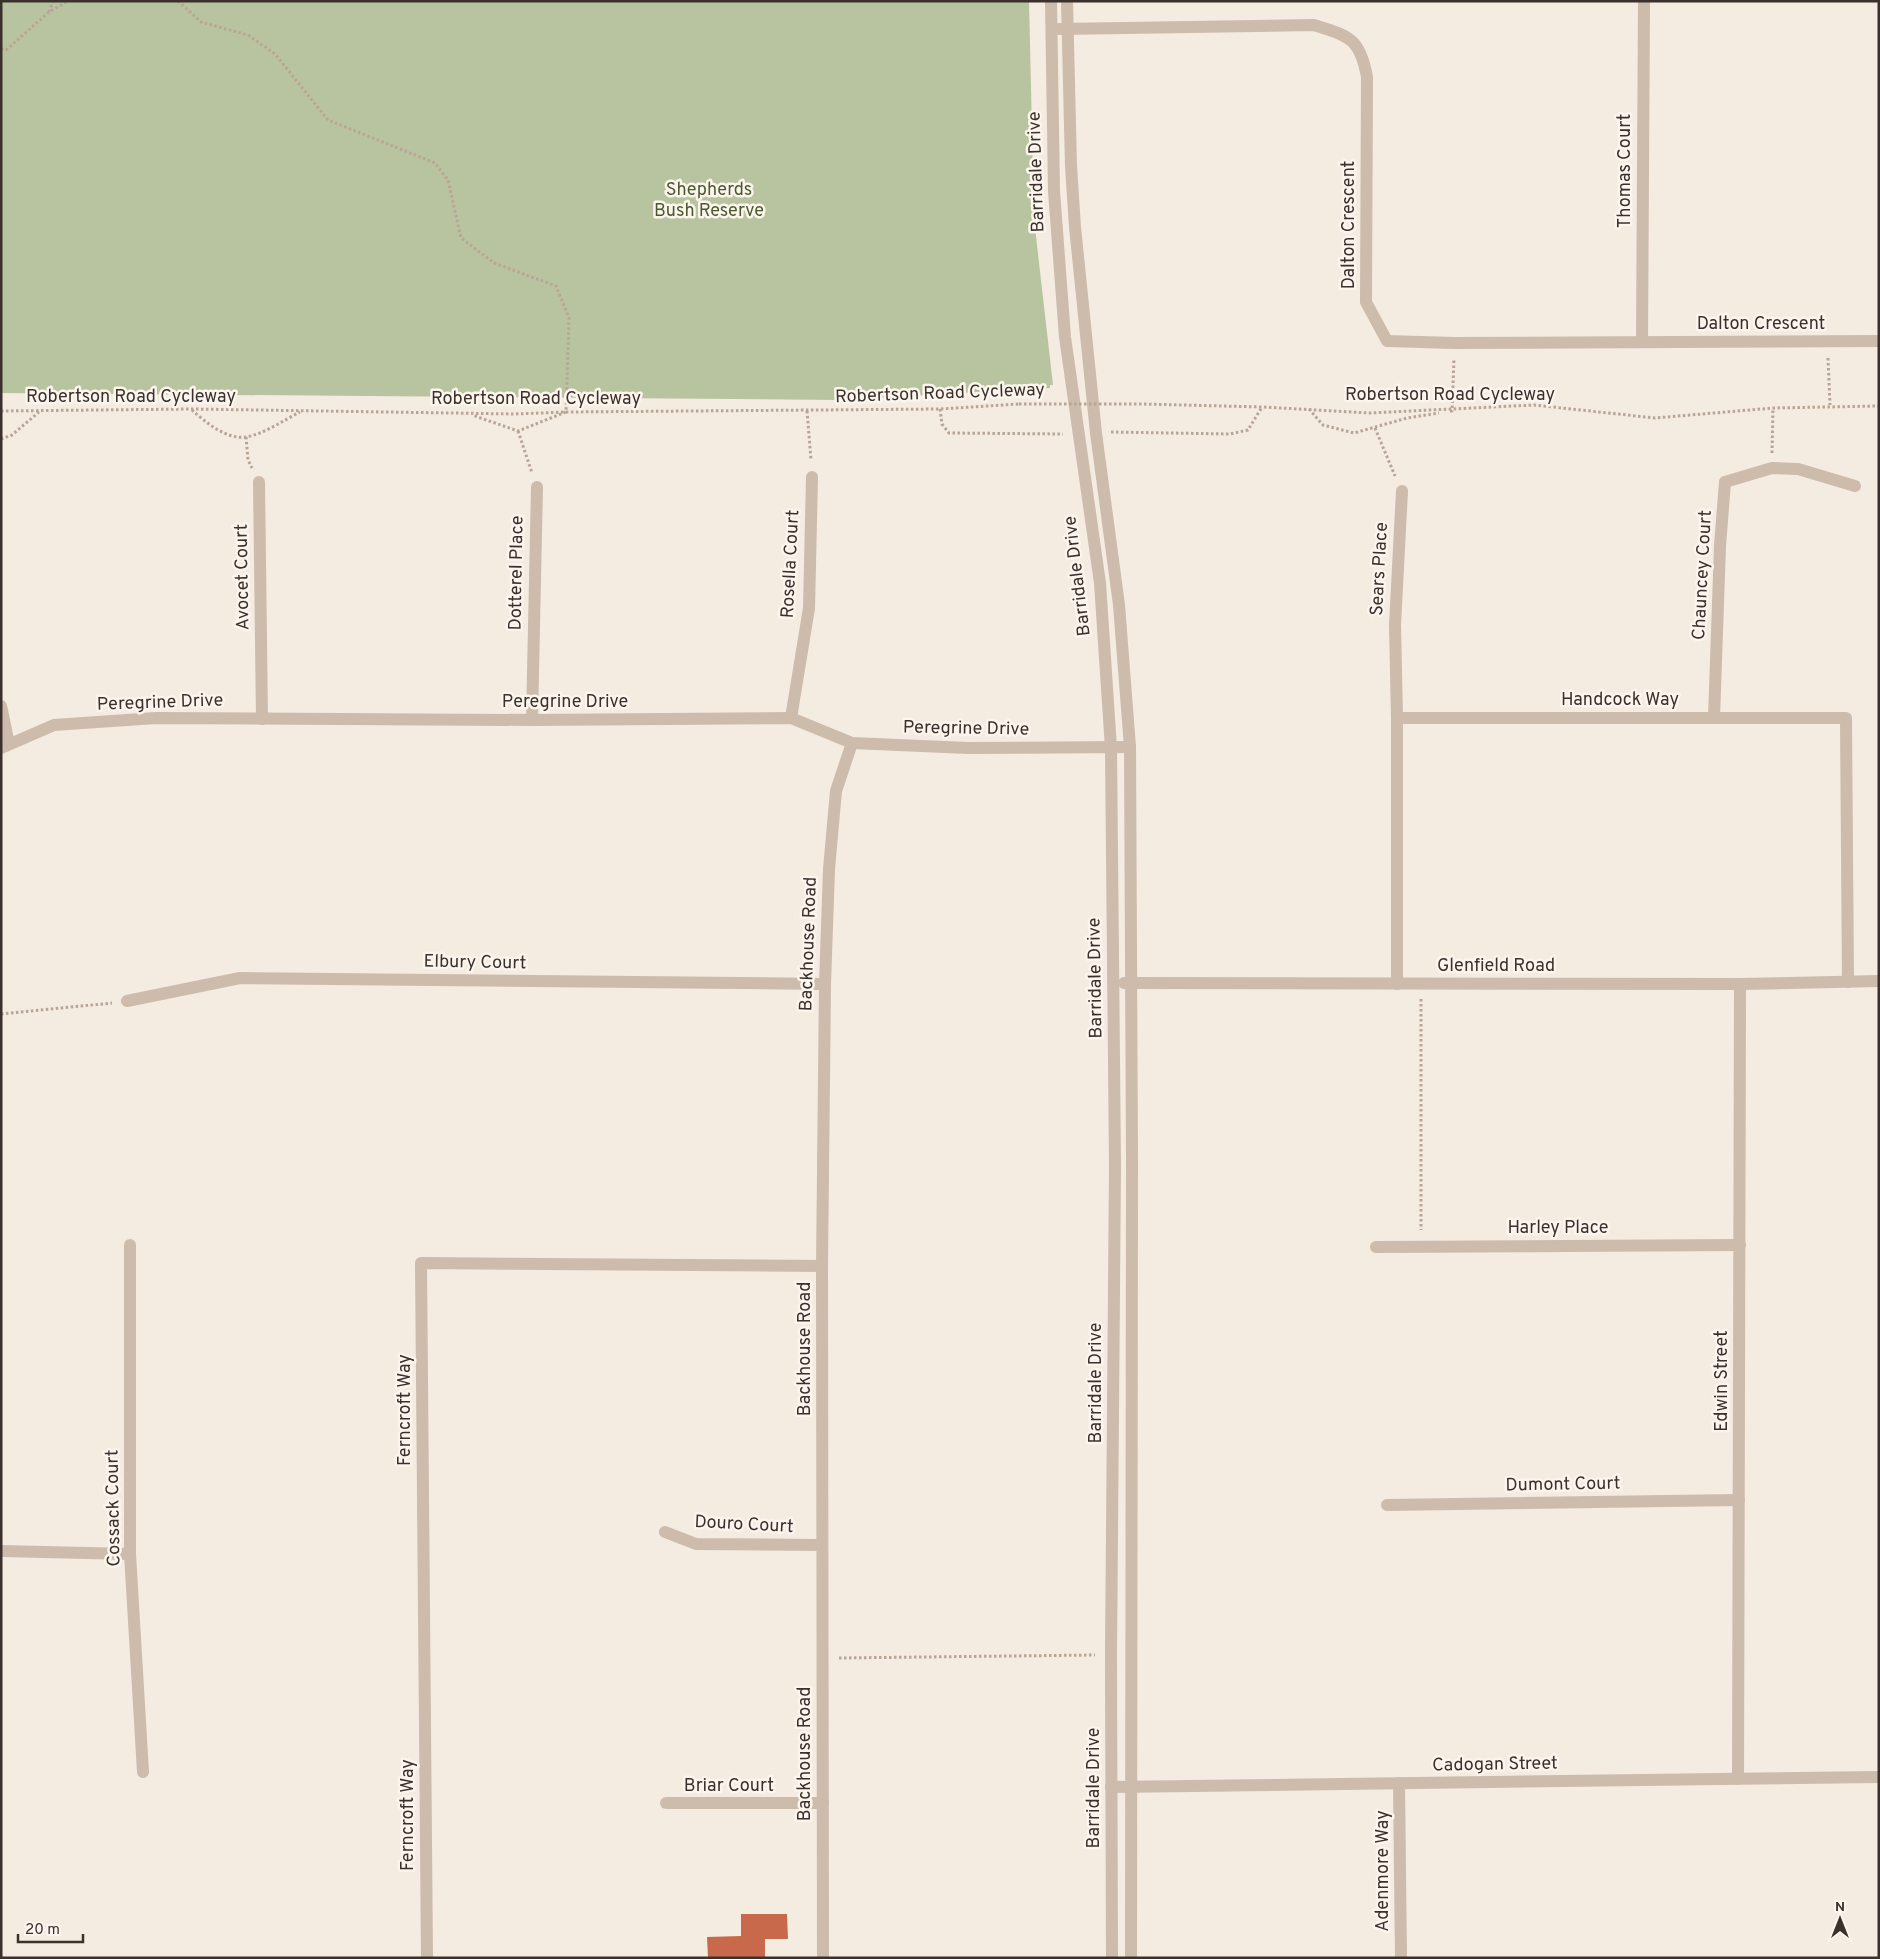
<svg xmlns="http://www.w3.org/2000/svg" width="1880" height="1959" viewBox="0 0 1880 1959" font-family="Overpass,sans-serif">
<style>
.green{fill:#b8c4a0}
.building{fill:#c8694b}
.lines{fill:none;stroke-linecap:round;stroke-linejoin:round}
.path{stroke:#b9a596;stroke-width:3;stroke-dasharray:2.5 2.5;stroke-linecap:butt}
.minor{stroke:#cdbbac;stroke-width:12}
.path-bridge{stroke:#b9a596;stroke-width:3;stroke-dasharray:2.5 2.5;stroke-linecap:butt}
.labels{text-anchor:middle;dominant-baseline:central;stroke-width:5;stroke-linejoin:round;paint-order:stroke}
.street-label{font-size:18px;fill:#3b302b;stroke:#fbf5ee}
.park-label{font-size:18px;fill:#4a5a2e;stroke:#fbf5ee}
</style>
<rect width="100%" height="100%" fill="#f4ebe1"/>
<polygon class="green" points="1,1 1029,1 1034,219 1053,385 1050,385 1050,388 839,400 1,393"/>
<polygon class="building" points="741,1914 787,1914 788,1939 765,1939 765,1958 708,1958 707,1937 741,1936"/>
<g class="lines">
<g class="path">
<polyline points="178,1 201,22 248,35 275,54 328,120 435,163 448,180 461,238 494,263 556,286 569,318 566,412 518,431 472,415"/>
<polyline points="49,12 53,1"/>
<polyline points="1,49 6,50 49,12 68,1"/>
<polyline points="1828,358 1830,405"/>
<polyline points="1144,404 1263,407 1369,413 1534,405 1655,418 1773,408 1879,406"/>
<polyline points="940,409 942,424 949,433 1063,434"/>
<polyline points="1309,409 1323,425 1354,433 1407,418 1439,413"/>
<path d="M192,410C205,422 227,440 246,437C264,434 284,420 300,412"/>
<polyline points="1,411 192,409 515,414 566,412 940,409 1019,404"/>
<polyline points="807,411 811,460"/>
<polyline points="1450,411 1452,411 1454,359"/>
<polyline points="1375,428 1395,476"/>
<polyline points="518,431 532,473"/>
<polyline points="1111,432 1230,434 1248,430 1262,407"/>
<polyline points="246,437 248,460 252,468"/>
<polyline points="1,439 12,435 39,412"/>
<polyline points="1772,453 1773,408"/>
<polyline points="1421,999 1421,1230"/>
<polyline points="1,1014 112,1003"/>
<polyline points="839,1658 1095,1655"/>
</g>
<g class="minor">
<polyline points="1051,1 1054,191 1065,337 1100,583 1111,748 1115,1166 1111,1655 1112,1958"/>
<polyline points="1067,1 1071,166 1075,227 1096,433 1119,605 1130,747 1132,1161 1131,1958"/>
<path d="M1059,29L1314,25C1349,36 1360,38 1367,77L1366,302L1387,341L1454,343L1879,341"/>
<polyline points="1642,341 1644,1"/>
<polyline points="259,482 262,719"/>
<polyline points="1,706 9,744"/>
<polyline points="791,718 809,608 812,477"/>
<polyline points="1397,718 1395,625 1402,491"/>
<polyline points="1714,718 1720,546 1725,482 1772,468 1798,469 1855,486"/>
<polyline points="532,720 537,487"/>
<polyline points="1,748 54,725 156,718 532,720 791,718 852,743 968,748 1130,747"/>
<polyline points="1124,983 1740,984 1879,981"/>
<polyline points="1397,984 1397,718 1846,718 1848,982"/>
<polyline points="127,1001 240,978 825,984"/>
<polyline points="130,1245 130,1554 143,1772"/>
<polyline points="1376,1247 1740,1245"/>
<polyline points="1387,1505 1739,1500"/>
<polyline points="665,1532 696,1544 822,1545"/>
<polyline points="1,1551 130,1554"/>
<polyline points="1738,1779 1740,984"/>
<polyline points="1399,1783 1401,1958"/>
<polyline points="1111,1787 1879,1777"/>
<polyline points="666,1803 823,1803"/>
<polyline points="427,1958 421,1263 822,1266"/>
<polyline points="823,1958 822,1266 825,984 829,869 836,791 852,743"/>
</g>
<polyline class="path-bridge" points="1019,404 1144,404"/>
</g>
<g class="labels">
<g class="street-label">
<text transform="translate(1625 171) rotate(-90)">Thomas Court</text>
<text transform="translate(1037 172) rotate(-92)">Barridale Drive</text>
<text transform="translate(1349 225) rotate(-90)">Dalton Crescent</text>
<text x="1761" y="324">Dalton Crescent</text>
<text transform="translate(940 394) rotate(-2)">Robertson Road Cycleway</text>
<text x="1450" y="395">Robertson Road Cycleway</text>
<text x="131" y="397">Robertson Road Cycleway</text>
<text x="536" y="399">Robertson Road Cycleway</text>
<text transform="translate(791 564) rotate(-87)">Rosella Court</text>
<text transform="translate(1380 569) rotate(-87)">Sears Place</text>
<text transform="translate(517 573) rotate(-89)">Dotterel Place</text>
<text transform="translate(1703 575) rotate(-87)">Chauncey Court</text>
<text transform="translate(1078 576) rotate(-97)">Barridale Drive</text>
<text transform="translate(243 577) rotate(-91)">Avocet Court</text>
<text x="1620" y="700">Handcock Way</text>
<text x="565" y="702">Peregrine Drive</text>
<text transform="translate(160 703) rotate(-2)">Peregrine Drive</text>
<text transform="translate(966 729) rotate(1)">Peregrine Drive</text>
<text transform="translate(809 944) rotate(-88)">Backhouse Road</text>
<text transform="translate(475 963) rotate(1)">Elbury Court</text>
<text x="1496" y="966">Glenfield Road</text>
<text transform="translate(1096 978) rotate(-91)">Barridale Drive</text>
<text x="1558" y="1228">Harley Place</text>
<text transform="translate(805 1349) rotate(-90)">Backhouse Road</text>
<text transform="translate(1722 1381) rotate(-90)">Edwin Street</text>
<text transform="translate(1096 1383) rotate(-90)">Barridale Drive</text>
<text transform="translate(405 1410) rotate(-90)">Ferncroft Way</text>
<text transform="translate(1563 1485) rotate(-1)">Dumont Court</text>
<text transform="translate(114 1508) rotate(-91)">Cossack Court</text>
<text transform="translate(744 1525) rotate(3)">Douro Court</text>
<text transform="translate(805 1754) rotate(-90)">Backhouse Road</text>
<text transform="translate(1495 1765) rotate(-1)">Cadogan Street</text>
<text x="729" y="1786">Briar Court</text>
<text transform="translate(1094 1788) rotate(-90)">Barridale Drive</text>
<text transform="translate(408 1815) rotate(-90)">Ferncroft Way</text>
<text transform="translate(1383 1871) rotate(-90)">Adenmore Way</text>
</g>
<g class="park-label">
<text x="709" y="190">Shepherds<tspan x="709" dy="21">Bush Reserve</tspan></text>
</g>
</g>
<rect width="1880" height="1959" fill="none" stroke="#3b302b" stroke-width="5"/>
<g transform="translate(1840 1919)" stroke="#fbf5ee" stroke-width="4" paint-order="stroke">
<path d="M0-4L9 19L0 12L-9 19Z" fill="#3b302b"/>
<text y="-8" font-size="14" font-weight="bold" text-anchor="middle" fill="#3b302b">N</text>
</g>
<path d="M18 1934v8h65v-8" fill="none" stroke="#3b302b" stroke-width="2.5"/>
<text x="25" y="1934" font-size="15" fill="#3b302b" stroke="#fbf5ee" stroke-width="4" paint-order="stroke">20 m</text>
</svg>
